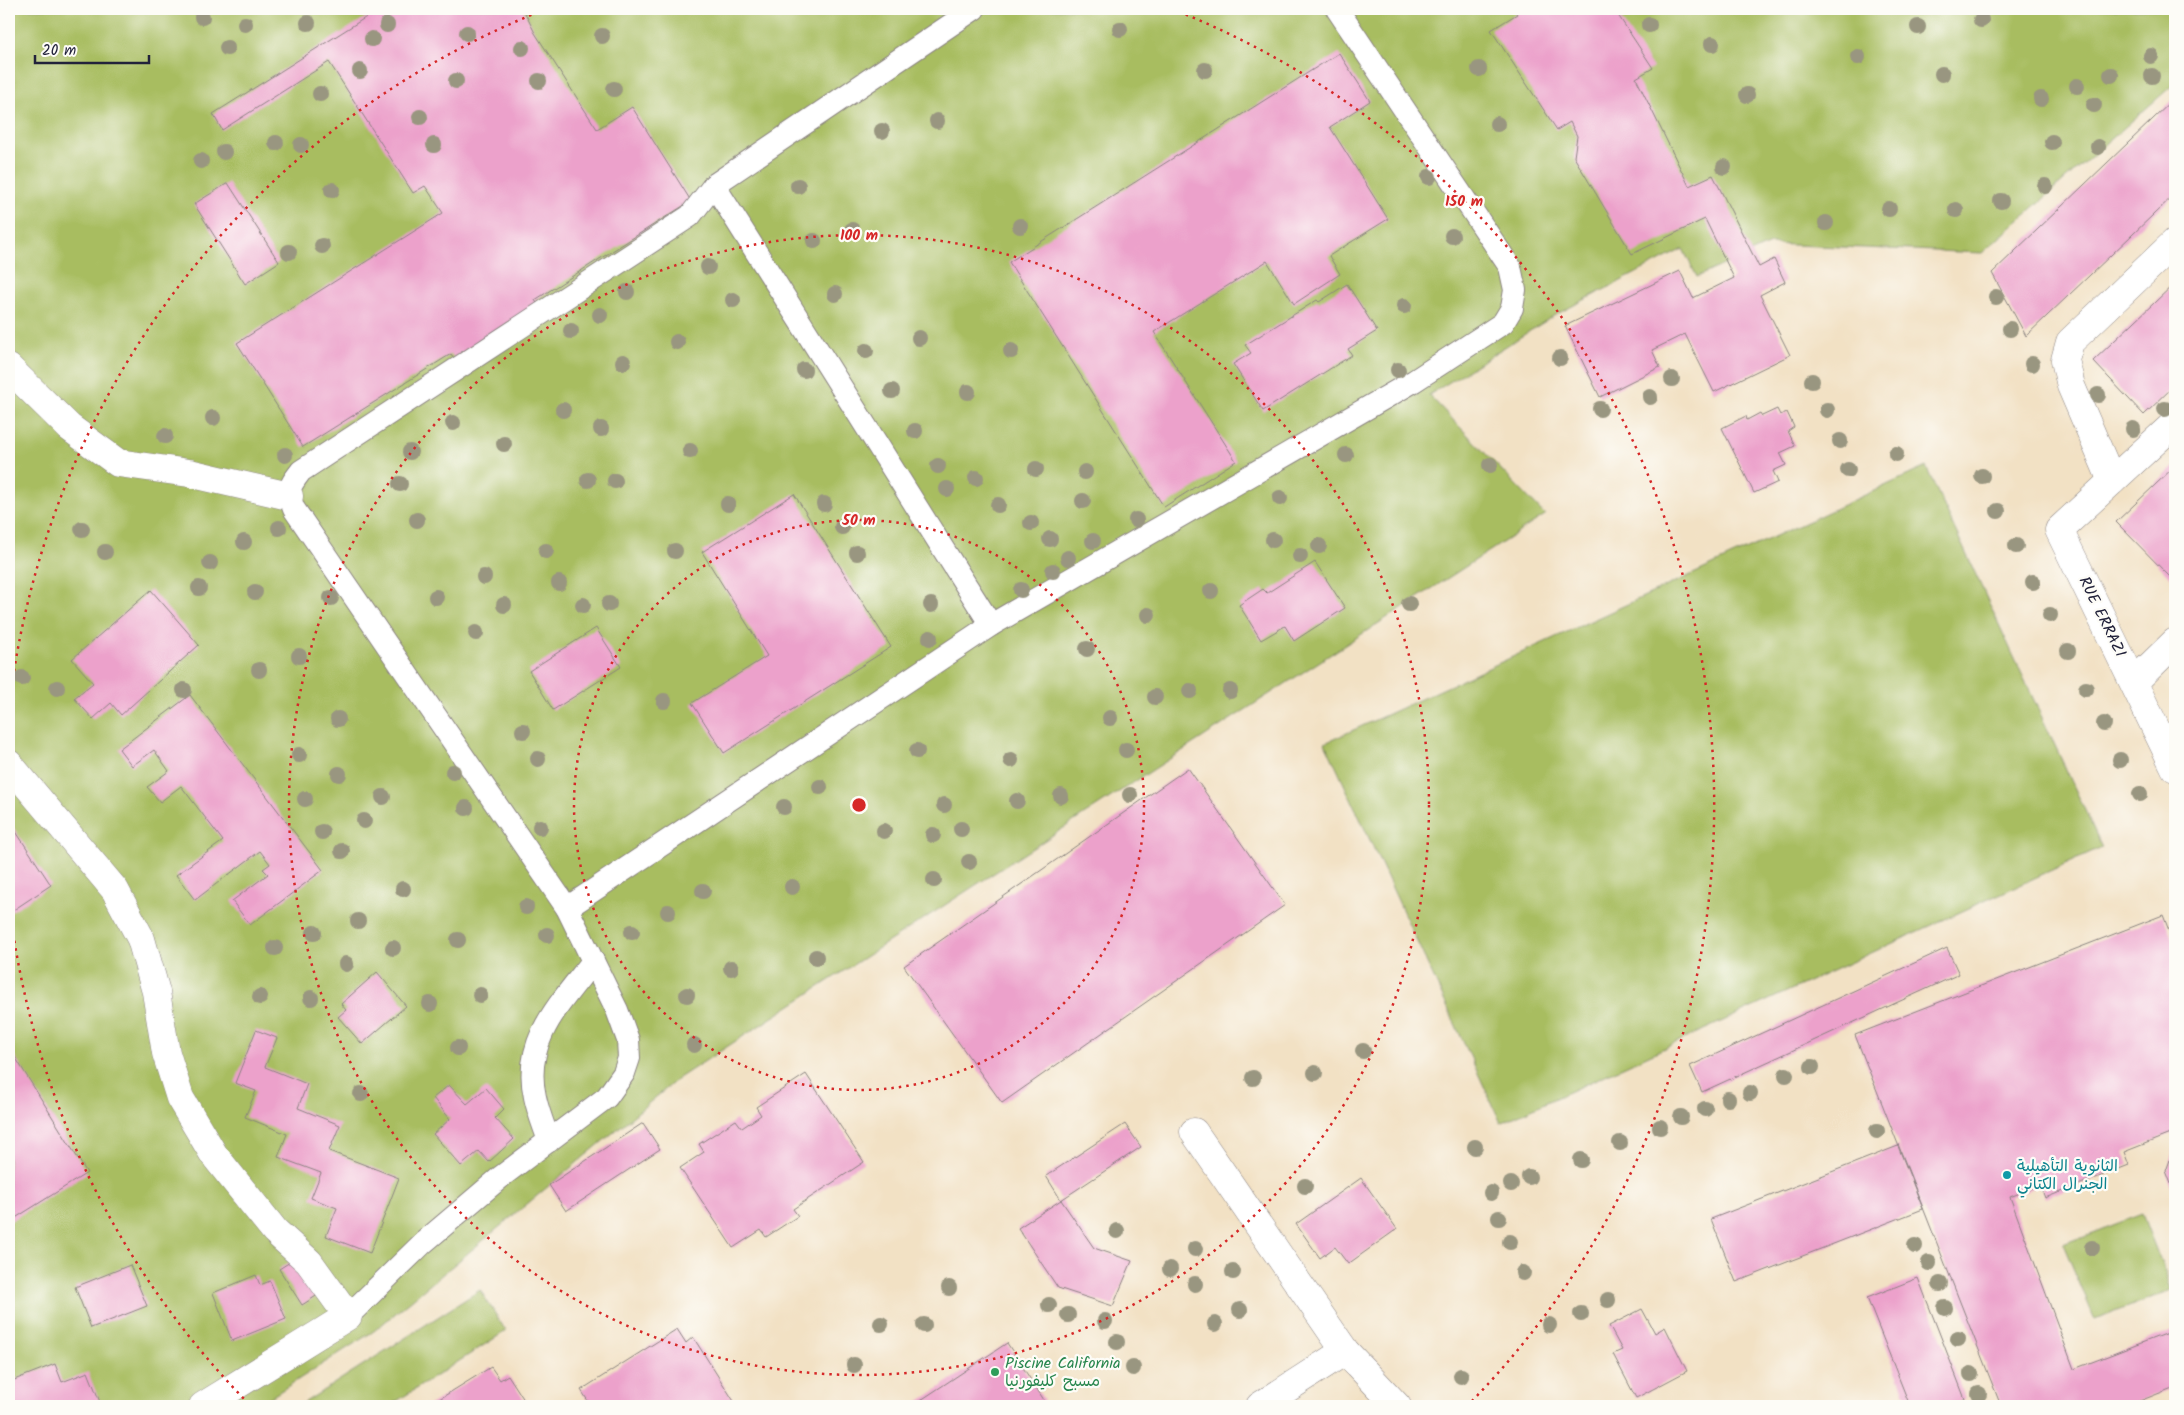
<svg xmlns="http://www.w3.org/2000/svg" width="2184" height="1415" viewBox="0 0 2184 1415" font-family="Kalam,'Playpen Sans Arabic',sans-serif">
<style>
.green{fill:#a8bd61;stroke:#65704e}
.building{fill:#eca1cb}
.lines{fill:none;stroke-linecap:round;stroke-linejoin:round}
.lane-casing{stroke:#8a8280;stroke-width:24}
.street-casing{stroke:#8a8280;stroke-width:29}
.lane{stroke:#fff;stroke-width:22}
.street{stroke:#fff;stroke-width:28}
.tree{fill:#999680}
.ring{fill:none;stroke:#d62828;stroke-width:2.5;stroke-dasharray:2.5 5}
.culture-dot{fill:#0f9aa8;stroke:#fdfcf7;stroke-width:2}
.leisure-dot{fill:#2e9e5b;stroke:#fdfcf7;stroke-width:2}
.labels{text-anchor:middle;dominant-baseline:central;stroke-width:4.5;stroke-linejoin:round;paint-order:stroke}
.street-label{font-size:16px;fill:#22223b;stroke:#fdfcf7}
.culture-label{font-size:16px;fill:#0d838f;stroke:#fdfcf7;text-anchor:start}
.leisure-label{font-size:16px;fill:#27864d;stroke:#fdfcf7;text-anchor:start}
.centre{fill:#d62828;stroke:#fdfcf7;stroke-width:2.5}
.ring-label{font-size:15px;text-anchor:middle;font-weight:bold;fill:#d62828;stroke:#fdfcf7;stroke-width:4.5;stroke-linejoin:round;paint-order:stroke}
</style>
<rect width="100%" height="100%" fill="#fdfcf7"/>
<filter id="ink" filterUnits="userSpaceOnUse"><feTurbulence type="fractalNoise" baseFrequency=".02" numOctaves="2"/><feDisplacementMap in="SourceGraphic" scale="10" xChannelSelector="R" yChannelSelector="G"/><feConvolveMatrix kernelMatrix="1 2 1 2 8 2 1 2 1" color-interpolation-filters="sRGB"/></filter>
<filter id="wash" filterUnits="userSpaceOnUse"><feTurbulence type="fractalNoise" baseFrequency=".0096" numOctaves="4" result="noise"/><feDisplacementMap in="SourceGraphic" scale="20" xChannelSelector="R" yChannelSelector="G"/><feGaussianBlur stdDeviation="1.12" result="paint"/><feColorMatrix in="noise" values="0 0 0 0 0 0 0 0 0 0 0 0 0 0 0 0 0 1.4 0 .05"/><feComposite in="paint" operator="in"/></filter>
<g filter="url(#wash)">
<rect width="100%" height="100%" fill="#f2e1c4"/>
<g class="green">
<polygon points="9,9 2175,9 2175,83 1982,253 1770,244 1697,277 1683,249 1555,315 1429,395 1545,515 679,1078 374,1331 257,1406 9,1406"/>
<polygon points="1926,467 2102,847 1501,1123 1325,743"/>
<polygon points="2142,1214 2172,1290 2095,1320 2063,1244"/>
<polygon points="480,1290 506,1331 389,1406 299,1406"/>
</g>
<g id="blocks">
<g class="building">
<polygon points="379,9 523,9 535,33 597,129 632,107 691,201 535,300 538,305 454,358 451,354 303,447 237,343 443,213 425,186 413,193 329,62 222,130 213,114"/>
<polygon points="1513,9 1614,9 1653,68 1636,78 1689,186 1713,175 1759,267 1774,259 1785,282 1760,295 1790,355 1714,392 1685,334 1652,350 1660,367 1600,397 1565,326 1680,271 1693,298 1734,278 1705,219 1632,254 1574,157 1577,136 1570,122 1557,130 1491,30 1517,14"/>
<polygon points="1339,53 1370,101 1330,127 1388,219 1329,256 1340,274 1294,304 1267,261 1154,332 1236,461 1164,507 1009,262"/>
<polygon points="2175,98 2175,194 2026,336 1992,273"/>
<polygon points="228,183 279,262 245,284 194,204"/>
<polygon points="2175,283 2175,385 2144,415 2093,361"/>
<polygon points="1347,284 1377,331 1348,349 1352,355 1263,411 1233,364 1251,353 1245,345 1317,300 1319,302"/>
<polygon points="1777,409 1780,415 1787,412 1794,427 1788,431 1795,446 1780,453 1786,465 1773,471 1778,482 1754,493 1722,428 1746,416 1747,420 1760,413 1762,416"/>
<polygon points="2175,466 2175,572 2170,577 2116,522"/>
<polygon points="794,494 891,647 724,753 692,703 767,656 702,552"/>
<polygon points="1315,562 1345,608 1294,641 1285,626 1261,640 1239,605 1263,589 1267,593"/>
<polygon points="151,590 199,645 121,715 111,703 93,719 74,698 93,683 72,659"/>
<polygon points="596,628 621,667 553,710 529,671"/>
<polygon points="190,695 323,870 250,925 232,901 268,874 263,869 270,864 260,851 195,900 176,875 223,841 181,786 160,802 147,787 169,771 154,750 132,766 119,749"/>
<polygon points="1188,768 1285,905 1002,1103 904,966"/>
<polygon points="9,821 51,885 9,913"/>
<polygon points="2163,915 2175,946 2175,1132 2124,1152 2129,1165 2045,1198 2040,1185 2010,1197 2074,1369 2175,1330 2175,1387 2127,1406 2089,1406 2088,1404 2083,1406 2001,1406 1855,1035"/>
<polygon points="1947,948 1959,974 1702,1092 1690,1066"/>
<polygon points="377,972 406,1006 362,1044 338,1017 346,1010 341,1004"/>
<polygon points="256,1030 277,1038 265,1067 307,1084 298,1108 340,1125 329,1151 399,1178 370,1253 326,1236 337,1208 311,1198 321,1173 278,1157 287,1134 245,1117 256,1091 235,1083"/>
<polygon points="9,1047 87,1173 9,1222"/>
<polygon points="806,1074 864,1162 793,1209 798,1216 766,1237 761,1230 733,1248 680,1168 704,1152 699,1144 736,1120 742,1128 761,1115 756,1107"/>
<polygon points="449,1085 467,1104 486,1088 504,1109 495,1118 514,1139 489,1162 479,1151 461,1166 433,1134 450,1119 433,1098"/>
<polygon points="643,1123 660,1149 566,1211 549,1185"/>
<polygon points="1125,1124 1141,1147 1061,1200 1046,1176"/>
<polygon points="1898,1146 1923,1209 1736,1282 1711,1219"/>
<polygon points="2175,1146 2175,1194 2166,1171"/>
<polygon points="1361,1178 1397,1229 1348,1264 1335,1247 1320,1258 1296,1224"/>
<polygon points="1061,1200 1094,1248 1132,1261 1113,1306 1058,1288 1018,1228"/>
<polygon points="298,1257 321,1293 302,1305 279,1269"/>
<polygon points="130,1265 147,1306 91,1328 75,1287"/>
<polygon points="256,1275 260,1285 270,1281 286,1319 232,1341 213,1293"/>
<polygon points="1918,1278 1965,1399 1950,1406 1910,1406 1867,1298"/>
<polygon points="1642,1309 1655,1333 1665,1327 1687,1371 1636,1398 1613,1354 1622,1350 1609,1326"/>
<polygon points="677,1329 686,1343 693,1337 737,1406 585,1406 590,1404 581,1390"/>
<polygon points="1007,1343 1044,1400 1035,1406 912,1406"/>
<polygon points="55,1364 62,1382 88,1372 100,1402 89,1406 9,1406 9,1382"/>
<polygon points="491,1367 500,1380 508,1375 528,1406 428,1406"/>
</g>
</g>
</g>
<g filter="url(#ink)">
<use href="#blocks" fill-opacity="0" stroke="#8a8280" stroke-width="1"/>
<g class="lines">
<defs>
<g id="lane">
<polyline points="714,185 974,9"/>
<polyline points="567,908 991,625 1414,381 1503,323 1512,308 1515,290 1510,267 1337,9"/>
<path d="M549,1141C544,1126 538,1112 535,1097C522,1040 561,1003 593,961"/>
<path d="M348,1316L423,1243L502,1176L607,1097L624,1073L629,1058L628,1040L617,1010L567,908L294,509C286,490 289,487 301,471L690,216L714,185L991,625"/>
</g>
<g id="street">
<polyline points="9,368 69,427 118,463 189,473 289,496"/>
<polyline points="2175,423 2059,530 2175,768"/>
<polyline points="2112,481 2071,386 2065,360 2070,342 2175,242"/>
<polyline points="2134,682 2175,642"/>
<polyline points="9,764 115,890 141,939 156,992 166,1053 180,1098 214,1155 275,1231 309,1262 348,1316 203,1406"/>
<polyline points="1194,1132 1345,1351 1397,1406"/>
<polyline points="1260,1406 1345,1351"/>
</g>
</defs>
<use href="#lane" class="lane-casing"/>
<use href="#street" class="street-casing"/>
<use href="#lane" class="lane"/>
<use href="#street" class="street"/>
</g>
<g class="tree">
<circle cx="202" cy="17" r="8"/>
<circle cx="1981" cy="20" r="8"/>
<circle cx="308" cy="23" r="8"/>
<circle cx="245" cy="24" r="8"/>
<circle cx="387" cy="25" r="8"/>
<circle cx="1649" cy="25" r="8"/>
<circle cx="1918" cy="27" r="8"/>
<circle cx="1120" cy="29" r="8"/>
<circle cx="467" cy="33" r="8"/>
<circle cx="602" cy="36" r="8"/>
<circle cx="372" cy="39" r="8"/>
<circle cx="1712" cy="44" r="8"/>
<circle cx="227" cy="48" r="8"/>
<circle cx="522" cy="48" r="8"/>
<circle cx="2151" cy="56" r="8"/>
<circle cx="1858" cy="57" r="8"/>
<circle cx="1479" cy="69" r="8"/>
<circle cx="1205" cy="70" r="8"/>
<circle cx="360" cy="71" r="8"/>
<circle cx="1942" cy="74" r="8"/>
<circle cx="2111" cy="75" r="8"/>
<circle cx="2152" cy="76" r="8"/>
<circle cx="456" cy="81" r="8"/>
<circle cx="539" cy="81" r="8"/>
<circle cx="2077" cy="86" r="8"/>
<circle cx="614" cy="89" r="8"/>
<circle cx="320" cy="94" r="8"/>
<circle cx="1747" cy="95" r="8"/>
<circle cx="2041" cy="99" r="8"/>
<circle cx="2094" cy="105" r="8"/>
<circle cx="420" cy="117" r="8"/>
<circle cx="937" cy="121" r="8"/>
<circle cx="1497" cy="124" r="8"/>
<circle cx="882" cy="131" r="8"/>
<circle cx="2052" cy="142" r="8"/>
<circle cx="276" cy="143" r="8"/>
<circle cx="301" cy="145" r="8"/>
<circle cx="434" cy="145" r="8"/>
<circle cx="2098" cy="147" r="8"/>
<circle cx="224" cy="152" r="8"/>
<circle cx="201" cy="161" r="8"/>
<circle cx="1724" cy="167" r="8"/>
<circle cx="1429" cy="177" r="8"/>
<circle cx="798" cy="186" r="8"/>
<circle cx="2045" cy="186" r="8"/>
<circle cx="332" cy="190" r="8"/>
<circle cx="2001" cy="201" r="8"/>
<circle cx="1889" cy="209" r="8"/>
<circle cx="1956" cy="210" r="8"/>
<circle cx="1826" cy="223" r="8"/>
<circle cx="1020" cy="226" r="8"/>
<circle cx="852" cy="230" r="8"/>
<circle cx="1452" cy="236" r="8"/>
<circle cx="814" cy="241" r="8"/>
<circle cx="322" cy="246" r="8"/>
<circle cx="289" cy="252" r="8"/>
<circle cx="708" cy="267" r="8"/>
<circle cx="627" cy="292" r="8"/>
<circle cx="835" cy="294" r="8"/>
<circle cx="1996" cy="297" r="8"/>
<circle cx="733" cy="300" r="8"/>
<circle cx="1404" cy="306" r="8"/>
<circle cx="600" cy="315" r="8"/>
<circle cx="2010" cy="329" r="8"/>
<circle cx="571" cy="331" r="8"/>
<circle cx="919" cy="338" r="8"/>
<circle cx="677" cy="342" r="8"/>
<circle cx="866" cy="351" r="8"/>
<circle cx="1011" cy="351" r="8"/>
<circle cx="1560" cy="358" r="8"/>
<circle cx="623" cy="362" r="8"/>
<circle cx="2032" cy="364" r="8"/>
<circle cx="804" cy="370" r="8"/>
<circle cx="1398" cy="370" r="8"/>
<circle cx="1672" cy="379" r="8"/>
<circle cx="1812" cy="381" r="8"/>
<circle cx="892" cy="391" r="8"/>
<circle cx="968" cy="392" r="8"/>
<circle cx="2098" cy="395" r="8"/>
<circle cx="1650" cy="397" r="8"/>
<circle cx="1600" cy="409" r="8"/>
<circle cx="2165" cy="409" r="8"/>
<circle cx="563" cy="410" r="8"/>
<circle cx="1827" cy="410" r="8"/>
<circle cx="213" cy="418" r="8"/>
<circle cx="453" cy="423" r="8"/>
<circle cx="601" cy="429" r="8"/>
<circle cx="2133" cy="429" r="8"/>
<circle cx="915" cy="431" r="8"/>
<circle cx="165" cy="436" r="8"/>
<circle cx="1840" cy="441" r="8"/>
<circle cx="504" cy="444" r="8"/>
<circle cx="690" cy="451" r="8"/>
<circle cx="410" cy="452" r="8"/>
<circle cx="1896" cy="454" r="8"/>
<circle cx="285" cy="455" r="8"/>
<circle cx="1346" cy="455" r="8"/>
<circle cx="1490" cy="465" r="8"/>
<circle cx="938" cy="466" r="8"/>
<circle cx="1036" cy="469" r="8"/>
<circle cx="1848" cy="470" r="8"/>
<circle cx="1085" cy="472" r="8"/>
<circle cx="1982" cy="476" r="8"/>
<circle cx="976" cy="478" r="8"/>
<circle cx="588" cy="480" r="8"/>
<circle cx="615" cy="481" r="8"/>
<circle cx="400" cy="484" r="8"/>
<circle cx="947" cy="489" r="8"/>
<circle cx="1280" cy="498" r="8"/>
<circle cx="1083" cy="501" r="8"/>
<circle cx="728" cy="504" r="8"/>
<circle cx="824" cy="504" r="8"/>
<circle cx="998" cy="505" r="8"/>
<circle cx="1998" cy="511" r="8"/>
<circle cx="417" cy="520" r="8"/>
<circle cx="1136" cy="520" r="8"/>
<circle cx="1031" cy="523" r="8"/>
<circle cx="842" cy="527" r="8"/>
<circle cx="279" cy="528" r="8"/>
<circle cx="82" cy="529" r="8"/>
<circle cx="1050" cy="539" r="8"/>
<circle cx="1273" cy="540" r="8"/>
<circle cx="1093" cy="541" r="8"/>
<circle cx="244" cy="542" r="8"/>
<circle cx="1319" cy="546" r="8"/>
<circle cx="2016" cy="546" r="8"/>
<circle cx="546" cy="551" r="8"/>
<circle cx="675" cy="551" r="8"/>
<circle cx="105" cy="552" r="8"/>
<circle cx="857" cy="553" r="8"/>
<circle cx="1300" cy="556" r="8"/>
<circle cx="1068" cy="558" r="8"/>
<circle cx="210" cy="563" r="8"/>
<circle cx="1053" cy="571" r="8"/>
<circle cx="484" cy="577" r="8"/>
<circle cx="2033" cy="582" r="8"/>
<circle cx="559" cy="583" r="8"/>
<circle cx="199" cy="588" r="8"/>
<circle cx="1021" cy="590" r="8"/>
<circle cx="1211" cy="591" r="8"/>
<circle cx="255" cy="592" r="8"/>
<circle cx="436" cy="597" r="8"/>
<circle cx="331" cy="598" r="8"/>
<circle cx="609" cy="604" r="8"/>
<circle cx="1409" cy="604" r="8"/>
<circle cx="504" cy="605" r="8"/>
<circle cx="583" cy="605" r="8"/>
<circle cx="931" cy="605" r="8"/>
<circle cx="1148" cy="615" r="8"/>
<circle cx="2050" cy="615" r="8"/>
<circle cx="476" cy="633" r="8"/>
<circle cx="930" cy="638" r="8"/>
<circle cx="1087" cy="649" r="8"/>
<circle cx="2068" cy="651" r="8"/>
<circle cx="299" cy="656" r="8"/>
<circle cx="259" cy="670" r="8"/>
<circle cx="22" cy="678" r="8"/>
<circle cx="57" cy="688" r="8"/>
<circle cx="2086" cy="689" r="8"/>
<circle cx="184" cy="690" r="8"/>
<circle cx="1190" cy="691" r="8"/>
<circle cx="1230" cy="691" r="8"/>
<circle cx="1155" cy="697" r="8"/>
<circle cx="664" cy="701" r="8"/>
<circle cx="1110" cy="718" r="8"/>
<circle cx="338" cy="719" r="8"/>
<circle cx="2104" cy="724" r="8"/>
<circle cx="523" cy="731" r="8"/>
<circle cx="1126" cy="750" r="8"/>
<circle cx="917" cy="751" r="8"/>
<circle cx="299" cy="755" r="8"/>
<circle cx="538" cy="759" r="8"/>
<circle cx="1011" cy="760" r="8"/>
<circle cx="2120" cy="760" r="8"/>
<circle cx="453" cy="772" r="8"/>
<circle cx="339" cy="774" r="8"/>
<circle cx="820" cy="787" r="8"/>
<circle cx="2140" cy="794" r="8"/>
<circle cx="1130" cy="795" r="8"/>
<circle cx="1061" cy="796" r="8"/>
<circle cx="383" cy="797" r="8"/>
<circle cx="305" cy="799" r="8"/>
<circle cx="1017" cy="801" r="8"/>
<circle cx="944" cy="805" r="8"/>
<circle cx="784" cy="807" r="8"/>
<circle cx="466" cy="808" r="8"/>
<circle cx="364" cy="821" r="8"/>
<circle cx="540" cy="827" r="8"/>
<circle cx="961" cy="829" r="8"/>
<circle cx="884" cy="831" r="8"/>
<circle cx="322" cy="832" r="8"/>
<circle cx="933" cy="835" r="8"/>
<circle cx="342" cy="851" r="8"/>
<circle cx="969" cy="862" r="8"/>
<circle cx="934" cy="880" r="8"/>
<circle cx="792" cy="887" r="8"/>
<circle cx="403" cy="889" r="8"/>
<circle cx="703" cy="891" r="8"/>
<circle cx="526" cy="907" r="8"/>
<circle cx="668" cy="912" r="8"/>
<circle cx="358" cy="921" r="8"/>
<circle cx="632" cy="932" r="8"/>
<circle cx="314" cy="933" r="8"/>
<circle cx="547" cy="935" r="8"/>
<circle cx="458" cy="940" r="8"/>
<circle cx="275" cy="948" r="8"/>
<circle cx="393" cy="948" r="8"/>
<circle cx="816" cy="957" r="8"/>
<circle cx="346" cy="964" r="8"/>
<circle cx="731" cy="968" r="8"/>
<circle cx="480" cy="995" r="8"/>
<circle cx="687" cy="995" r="8"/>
<circle cx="260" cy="997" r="8"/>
<circle cx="311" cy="998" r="8"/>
<circle cx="430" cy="1004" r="8"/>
<circle cx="694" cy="1045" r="8"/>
<circle cx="458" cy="1048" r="8"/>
<circle cx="1363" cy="1051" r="8"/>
<circle cx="1812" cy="1067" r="8"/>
<circle cx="1315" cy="1073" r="8"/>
<circle cx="1786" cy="1075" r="8"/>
<circle cx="1253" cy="1078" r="8"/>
<circle cx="1750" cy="1093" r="8"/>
<circle cx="361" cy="1094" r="8"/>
<circle cx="1728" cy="1099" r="8"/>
<circle cx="1705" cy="1109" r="8"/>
<circle cx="1681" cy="1117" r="8"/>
<circle cx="1660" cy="1127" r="8"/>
<circle cx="1877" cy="1131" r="8"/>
<circle cx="1620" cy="1143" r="8"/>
<circle cx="1475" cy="1147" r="8"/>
<circle cx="1581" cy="1160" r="8"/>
<circle cx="1529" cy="1177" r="8"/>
<circle cx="1511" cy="1184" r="8"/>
<circle cx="1305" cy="1186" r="8"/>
<circle cx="1491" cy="1193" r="8"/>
<circle cx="1499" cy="1218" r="8"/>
<circle cx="1117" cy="1231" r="8"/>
<circle cx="1510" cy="1242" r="8"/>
<circle cx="1915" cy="1246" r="8"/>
<circle cx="2092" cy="1248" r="8"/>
<circle cx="1195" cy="1249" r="8"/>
<circle cx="1929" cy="1263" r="8"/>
<circle cx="1170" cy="1269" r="8"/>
<circle cx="1233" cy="1272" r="8"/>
<circle cx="1523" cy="1273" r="8"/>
<circle cx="1195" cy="1284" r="8"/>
<circle cx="1940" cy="1284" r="8"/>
<circle cx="949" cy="1288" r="8"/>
<circle cx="1608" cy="1300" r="8"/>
<circle cx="1049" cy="1305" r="8"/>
<circle cx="1945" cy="1308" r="8"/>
<circle cx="1240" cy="1310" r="8"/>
<circle cx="1581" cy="1314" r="8"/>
<circle cx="1068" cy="1315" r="8"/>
<circle cx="1105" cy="1321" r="8"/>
<circle cx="881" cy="1324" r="8"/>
<circle cx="1215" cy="1324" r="8"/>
<circle cx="924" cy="1325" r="8"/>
<circle cx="1549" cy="1325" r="8"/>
<circle cx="1958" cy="1339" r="8"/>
<circle cx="1117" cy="1342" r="8"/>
<circle cx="854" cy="1365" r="8"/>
<circle cx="1133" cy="1368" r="8"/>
<circle cx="1971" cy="1374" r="8"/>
<circle cx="1461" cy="1376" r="8"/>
<circle cx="1979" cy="1394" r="8"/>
</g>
</g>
<g class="ring">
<circle cx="859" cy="805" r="285"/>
<circle cx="859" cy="805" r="570"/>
<path d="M249 1404A855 855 0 0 1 9 902M9 708A855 855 0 0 1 546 9M1172 9A855 855 0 0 1 1469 1404"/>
</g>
<circle class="culture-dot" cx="2007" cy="1175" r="5"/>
<circle class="leisure-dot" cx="995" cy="1372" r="5"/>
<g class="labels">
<g class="street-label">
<text transform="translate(2102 617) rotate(64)">RUE ERRAZI</text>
</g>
<g class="culture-label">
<text x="2017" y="1166">الثانوية التأهيلية<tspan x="2017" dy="18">الجنرال الكتاني</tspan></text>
</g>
<g class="leisure-label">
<text x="1005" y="1363">Piscine California<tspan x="1005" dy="18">مسبح كليفورنيا</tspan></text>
</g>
</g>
<circle cx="859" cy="805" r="8" class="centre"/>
<g class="ring-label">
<text x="1464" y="206">150 m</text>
<text x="859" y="240">100 m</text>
<text x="859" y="525">50 m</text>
</g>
<rect width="2184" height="1415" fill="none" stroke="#fdfcf7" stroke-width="30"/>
<path d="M35 55v8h114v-8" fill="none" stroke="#22223b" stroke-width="2.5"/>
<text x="42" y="55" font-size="15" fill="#22223b" stroke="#fdfcf7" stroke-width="4" paint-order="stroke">20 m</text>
</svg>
